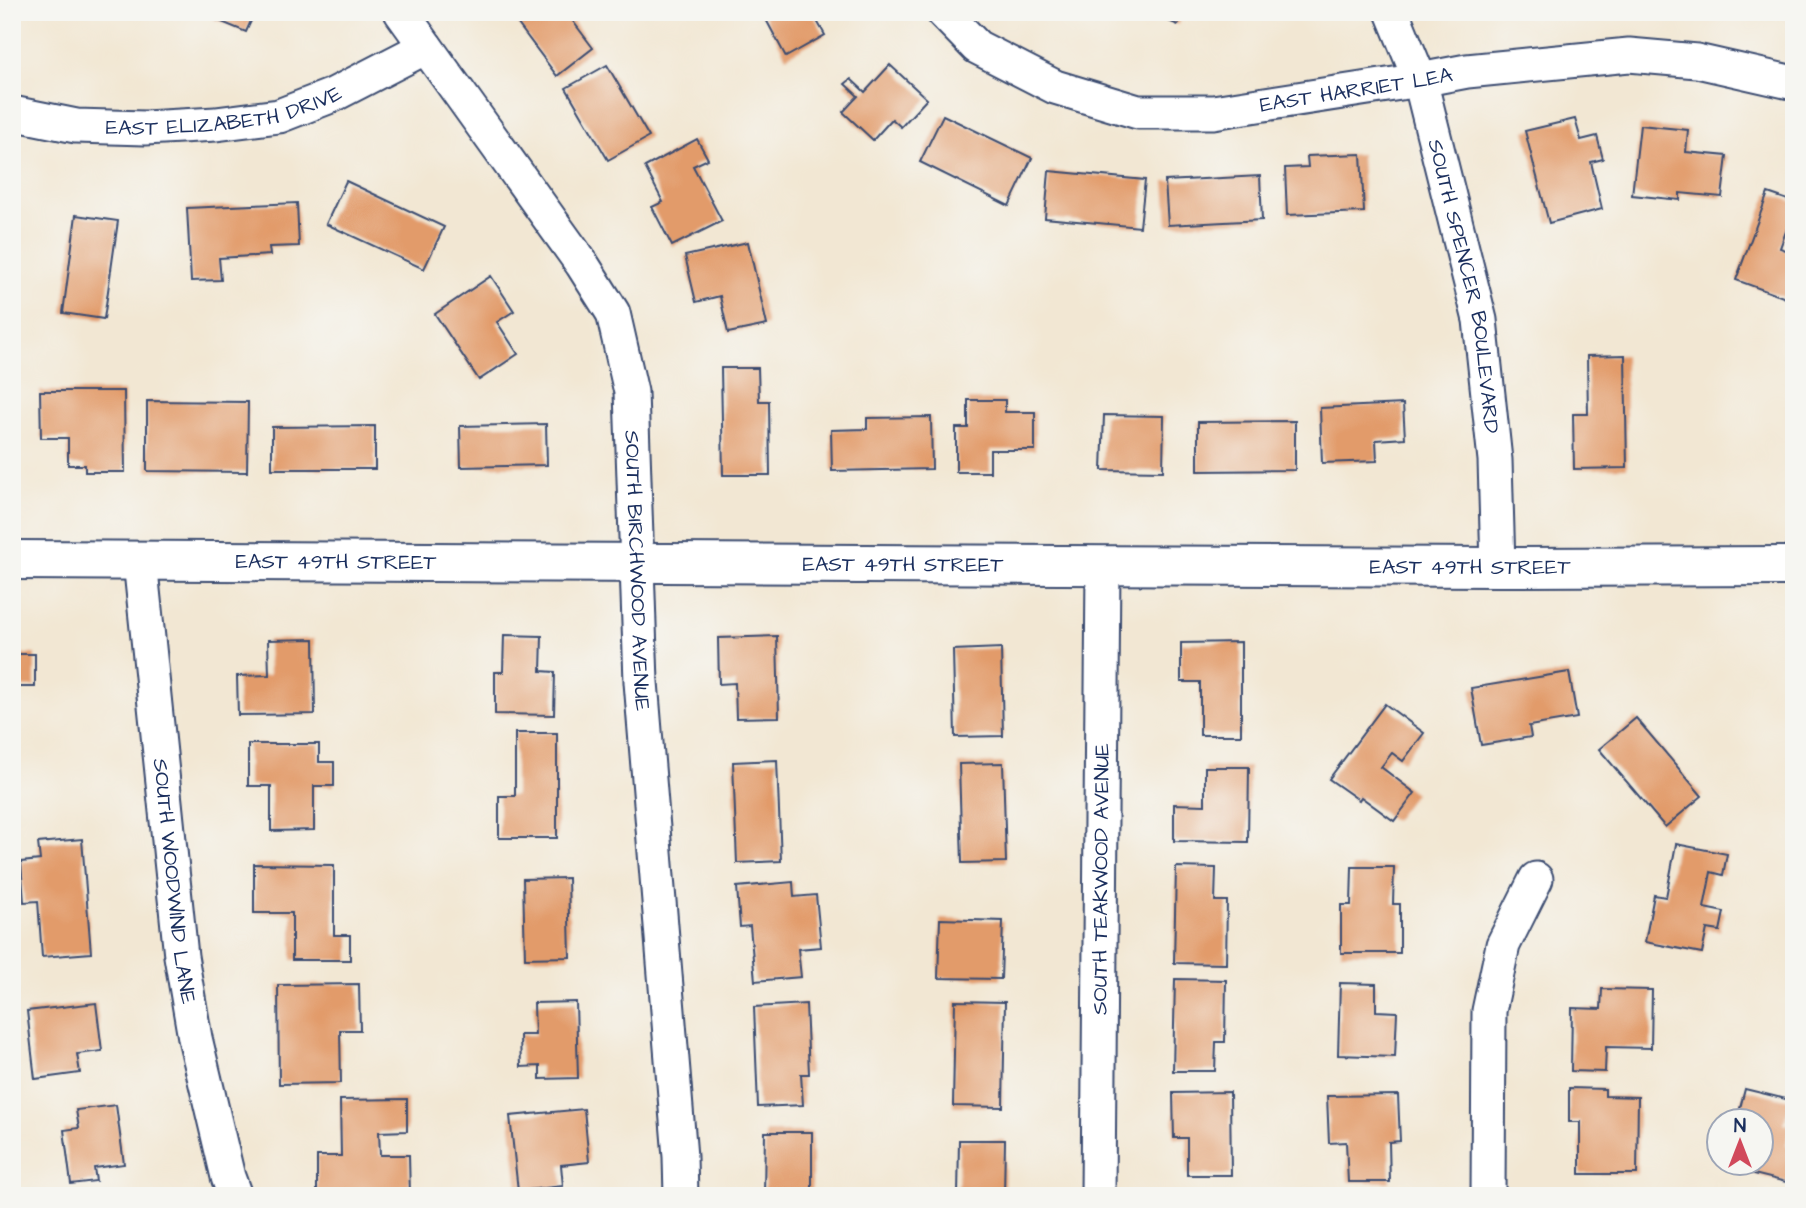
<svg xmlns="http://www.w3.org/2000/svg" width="1806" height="1208" viewBox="0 0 1806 1208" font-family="'Architects Daughter',sans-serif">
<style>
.building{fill:#e29b6b}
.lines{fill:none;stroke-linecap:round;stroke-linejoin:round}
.minor-casing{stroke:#3b4b70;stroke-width:37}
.tertiary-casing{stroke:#3b4b70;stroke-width:42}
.minor{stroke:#fff;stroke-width:33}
.tertiary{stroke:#fff;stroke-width:38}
.labels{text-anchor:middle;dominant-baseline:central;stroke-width:5;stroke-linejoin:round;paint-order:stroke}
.street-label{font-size:21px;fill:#1b2f5e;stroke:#f6f6f2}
</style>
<rect width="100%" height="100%" fill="#f6f6f2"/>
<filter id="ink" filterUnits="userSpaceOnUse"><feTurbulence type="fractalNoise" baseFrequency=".0143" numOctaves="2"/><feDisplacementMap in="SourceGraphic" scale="14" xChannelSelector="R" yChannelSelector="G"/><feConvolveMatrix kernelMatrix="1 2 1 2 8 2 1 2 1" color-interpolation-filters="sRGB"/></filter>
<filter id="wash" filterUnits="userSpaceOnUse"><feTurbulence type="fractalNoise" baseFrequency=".00686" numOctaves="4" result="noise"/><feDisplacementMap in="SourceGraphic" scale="28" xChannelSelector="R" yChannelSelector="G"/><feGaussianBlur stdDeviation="1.57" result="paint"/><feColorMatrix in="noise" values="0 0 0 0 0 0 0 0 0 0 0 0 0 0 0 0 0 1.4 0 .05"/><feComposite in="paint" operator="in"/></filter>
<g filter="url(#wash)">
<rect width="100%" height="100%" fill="#f2e7d3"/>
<g id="blocks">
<g class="building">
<polygon points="214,12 255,12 246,32 212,18"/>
<polygon points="509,12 566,12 593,48 557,76"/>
<polygon points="762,12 812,12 825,35 786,57"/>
<polygon points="1147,12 1183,12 1178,25"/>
<polygon points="607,65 649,137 608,160 566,88"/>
<polygon points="890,65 927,99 901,127 892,119 873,140 843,112 858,96 845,84 851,79 865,92"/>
<polygon points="943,115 1032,158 1009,206 920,162"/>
<polygon points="1575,119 1581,140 1597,136 1603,159 1591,162 1602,209 1549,223 1525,131"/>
<polygon points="1640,125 1688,130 1686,152 1727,156 1722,197 1680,193 1680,200 1632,195"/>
<polygon points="697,139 708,159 693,166 722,221 672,246 652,207 663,202 645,167"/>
<polygon points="1361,154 1364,212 1287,215 1285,168 1308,167 1307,156"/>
<polygon points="1049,171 1145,180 1140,227 1045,218"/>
<polygon points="1260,176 1262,220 1168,225 1165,181"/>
<polygon points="346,181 444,227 424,269 326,224"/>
<polygon points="1768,193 1794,202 1794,209 1780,248 1794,253 1794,301 1736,280"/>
<polygon points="297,203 299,246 269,247 270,255 219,258 221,280 191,281 187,208"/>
<polygon points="76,215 118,221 104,319 63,313"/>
<polygon points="748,242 767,325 728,333 720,296 696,302 685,256"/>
<polygon points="491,276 514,311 497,322 518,354 479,380 435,314"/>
<polygon points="1625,355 1627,468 1574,469 1573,414 1588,414 1587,356"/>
<polygon points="721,368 758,368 759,401 769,401 770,475 723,475"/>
<polygon points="40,391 124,391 125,472 85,472 85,465 68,465 68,438 41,438"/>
<polygon points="968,400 1005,400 1005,412 1035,412 1035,450 990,450 990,472 956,472 956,428 968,428"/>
<polygon points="147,401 248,402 247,472 147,471"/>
<polygon points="1403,404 1405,438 1376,440 1377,461 1322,463 1320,408"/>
<polygon points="1104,415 1164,416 1163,471 1102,470"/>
<polygon points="931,417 932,469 832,471 831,430 867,429 867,418"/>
<polygon points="1295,421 1295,470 1198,471 1198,422"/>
<polygon points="546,424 547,465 461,467 460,426"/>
<polygon points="375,426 375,469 272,469 272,427"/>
<polygon points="504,635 542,636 541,671 555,672 554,715 495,714 495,672 503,672"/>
<polygon points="777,636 779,717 736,718 735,683 719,684 718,638"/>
<polygon points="314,639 315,714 238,715 237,676 269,675 268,640"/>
<polygon points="1241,642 1241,735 1200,735 1200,682 1181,682 1181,643"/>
<polygon points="1001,648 1003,736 955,737 953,650"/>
<rect x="12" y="654" width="23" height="33"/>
<polygon points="1569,672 1577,718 1529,726 1531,737 1481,745 1471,688"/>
<polygon points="1385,704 1424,733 1403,761 1392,753 1381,767 1415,793 1394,821 1361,797 1359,800 1329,779"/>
<polygon points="1636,718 1702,796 1665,827 1599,749"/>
<polygon points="515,733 557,733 557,838 499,838 499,796 515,796"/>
<polygon points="248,744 319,744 319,762 334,762 334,786 314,786 314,830 271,831 271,786 248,786"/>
<polygon points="777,760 781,861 737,863 733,762"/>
<polygon points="1003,763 1006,862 962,863 959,764"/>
<polygon points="1205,767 1249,767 1248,842 1174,841 1174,804 1205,805"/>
<polygon points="82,839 91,953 42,957 38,901 24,902 21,862 40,860 38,843"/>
<polygon points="1676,844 1727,854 1723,875 1711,872 1704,908 1724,912 1720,931 1707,929 1702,953 1645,942 1654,895 1666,897"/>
<polygon points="254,864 334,865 334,935 350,935 350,960 292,960 292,913 254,913"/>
<polygon points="1176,867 1216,868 1215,901 1227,901 1226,964 1174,963"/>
<polygon points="1352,867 1394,867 1393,904 1400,904 1400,953 1341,953 1341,905 1351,905"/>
<polygon points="568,878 570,957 525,958 523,879"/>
<polygon points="793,882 794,897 816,895 821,947 798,949 801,977 755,981 750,926 740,927 737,887"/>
<polygon points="940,919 1003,921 1001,979 938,978"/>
<polygon points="1175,979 1226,980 1225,1042 1216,1042 1215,1071 1173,1071"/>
<polygon points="1340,983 1376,984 1376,1011 1397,1012 1395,1057 1338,1055"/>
<polygon points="359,984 360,1030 340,1030 341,1083 279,1084 278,985"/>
<polygon points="1602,989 1652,990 1651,1048 1606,1047 1605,1072 1571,1071 1572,1008 1601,1009"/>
<polygon points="955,1001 1005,1002 1003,1107 953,1106"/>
<polygon points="576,1002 578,1078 540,1079 540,1066 521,1067 520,1035 535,1035 534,1003"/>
<polygon points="96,1003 102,1051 77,1054 80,1073 35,1079 27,1011"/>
<polygon points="806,1004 809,1074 801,1074 803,1105 758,1107 754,1007"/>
<polygon points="1569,1088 1605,1089 1605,1096 1638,1097 1637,1174 1580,1174 1580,1122 1569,1122"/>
<polygon points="1745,1089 1790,1100 1784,1123 1791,1125 1786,1145 1794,1147 1794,1184 1726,1167 1727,1162 1760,1162 1760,1120 1737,1120"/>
<polygon points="1230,1092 1231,1175 1187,1175 1187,1138 1174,1138 1173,1093"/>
<polygon points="1398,1095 1400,1141 1389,1142 1390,1182 1348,1182 1346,1142 1329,1143 1327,1096"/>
<polygon points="407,1099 407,1131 379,1132 380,1155 409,1155 410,1196 317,1196 317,1156 341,1156 340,1100"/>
<polygon points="116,1105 124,1164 94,1168 96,1181 71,1184 64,1130 79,1128 76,1110"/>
<polygon points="584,1109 589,1162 561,1165 563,1186 518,1191 510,1116"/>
<polygon points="765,1132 812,1132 812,1196 764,1196"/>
<polygon points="959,1140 1005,1140 1004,1196 958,1196"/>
</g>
</g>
</g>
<g filter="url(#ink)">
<use href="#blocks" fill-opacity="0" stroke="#3b4b70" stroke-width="2"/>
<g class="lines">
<defs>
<g id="minor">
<path id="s1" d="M401,12L582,264L613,313L631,392L641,682L680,1157L681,1196"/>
<path id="s2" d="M943,12L977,47L1055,87L1138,112H1213L1420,80L1467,71L1629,55L1697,61L1794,83"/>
<path id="s3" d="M1392,12L1420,80L1480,320L1495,460L1498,567"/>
<path id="s4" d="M12,113L76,126L145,128L216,124L279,116L333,95L426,47"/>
<path id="s5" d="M140,561L181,956L195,1038L228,1177L235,1196"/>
<path id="s6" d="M1098,1196L1103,564"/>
<polyline points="1488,1196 1489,1011 1503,945 1536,879"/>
</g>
<g id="tertiary">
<path id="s7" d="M12,560L1498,567L1794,566"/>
</g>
</defs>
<use href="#minor" class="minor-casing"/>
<use href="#tertiary" class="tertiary-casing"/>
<use href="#minor" class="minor"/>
<use href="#tertiary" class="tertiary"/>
</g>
</g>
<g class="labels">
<g class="street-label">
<text stroke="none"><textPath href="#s2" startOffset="443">EAST HARRIET LEA</textPath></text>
<text stroke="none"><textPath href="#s4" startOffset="215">EAST ELIZABETH DRIVE</textPath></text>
<text stroke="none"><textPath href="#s3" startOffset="285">SOUTH SPENCER BOULEVARD</textPath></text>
<text stroke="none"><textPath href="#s7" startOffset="324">EAST 49TH STREET</textPath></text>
<text stroke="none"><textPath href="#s7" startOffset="891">EAST 49TH STREET</textPath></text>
<text stroke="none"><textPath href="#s7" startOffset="1458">EAST 49TH STREET</textPath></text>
<text stroke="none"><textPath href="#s1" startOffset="628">SOUTH BIRCHWOOD AVENUE</textPath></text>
<text stroke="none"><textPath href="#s6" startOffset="317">SOUTH TEAKWOOD AVENUE</textPath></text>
<text stroke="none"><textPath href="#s5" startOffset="322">SOUTH WOODWIND LANE</textPath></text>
</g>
</g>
<rect width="1806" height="1208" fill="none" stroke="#f6f6f2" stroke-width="42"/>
<g transform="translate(1740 1142)"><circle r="33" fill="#f6f6f2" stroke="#9ea6b7" stroke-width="2"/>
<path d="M0-5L12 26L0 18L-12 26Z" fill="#d1495b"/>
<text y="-10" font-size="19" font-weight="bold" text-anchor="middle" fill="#1b2f5e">N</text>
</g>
</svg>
